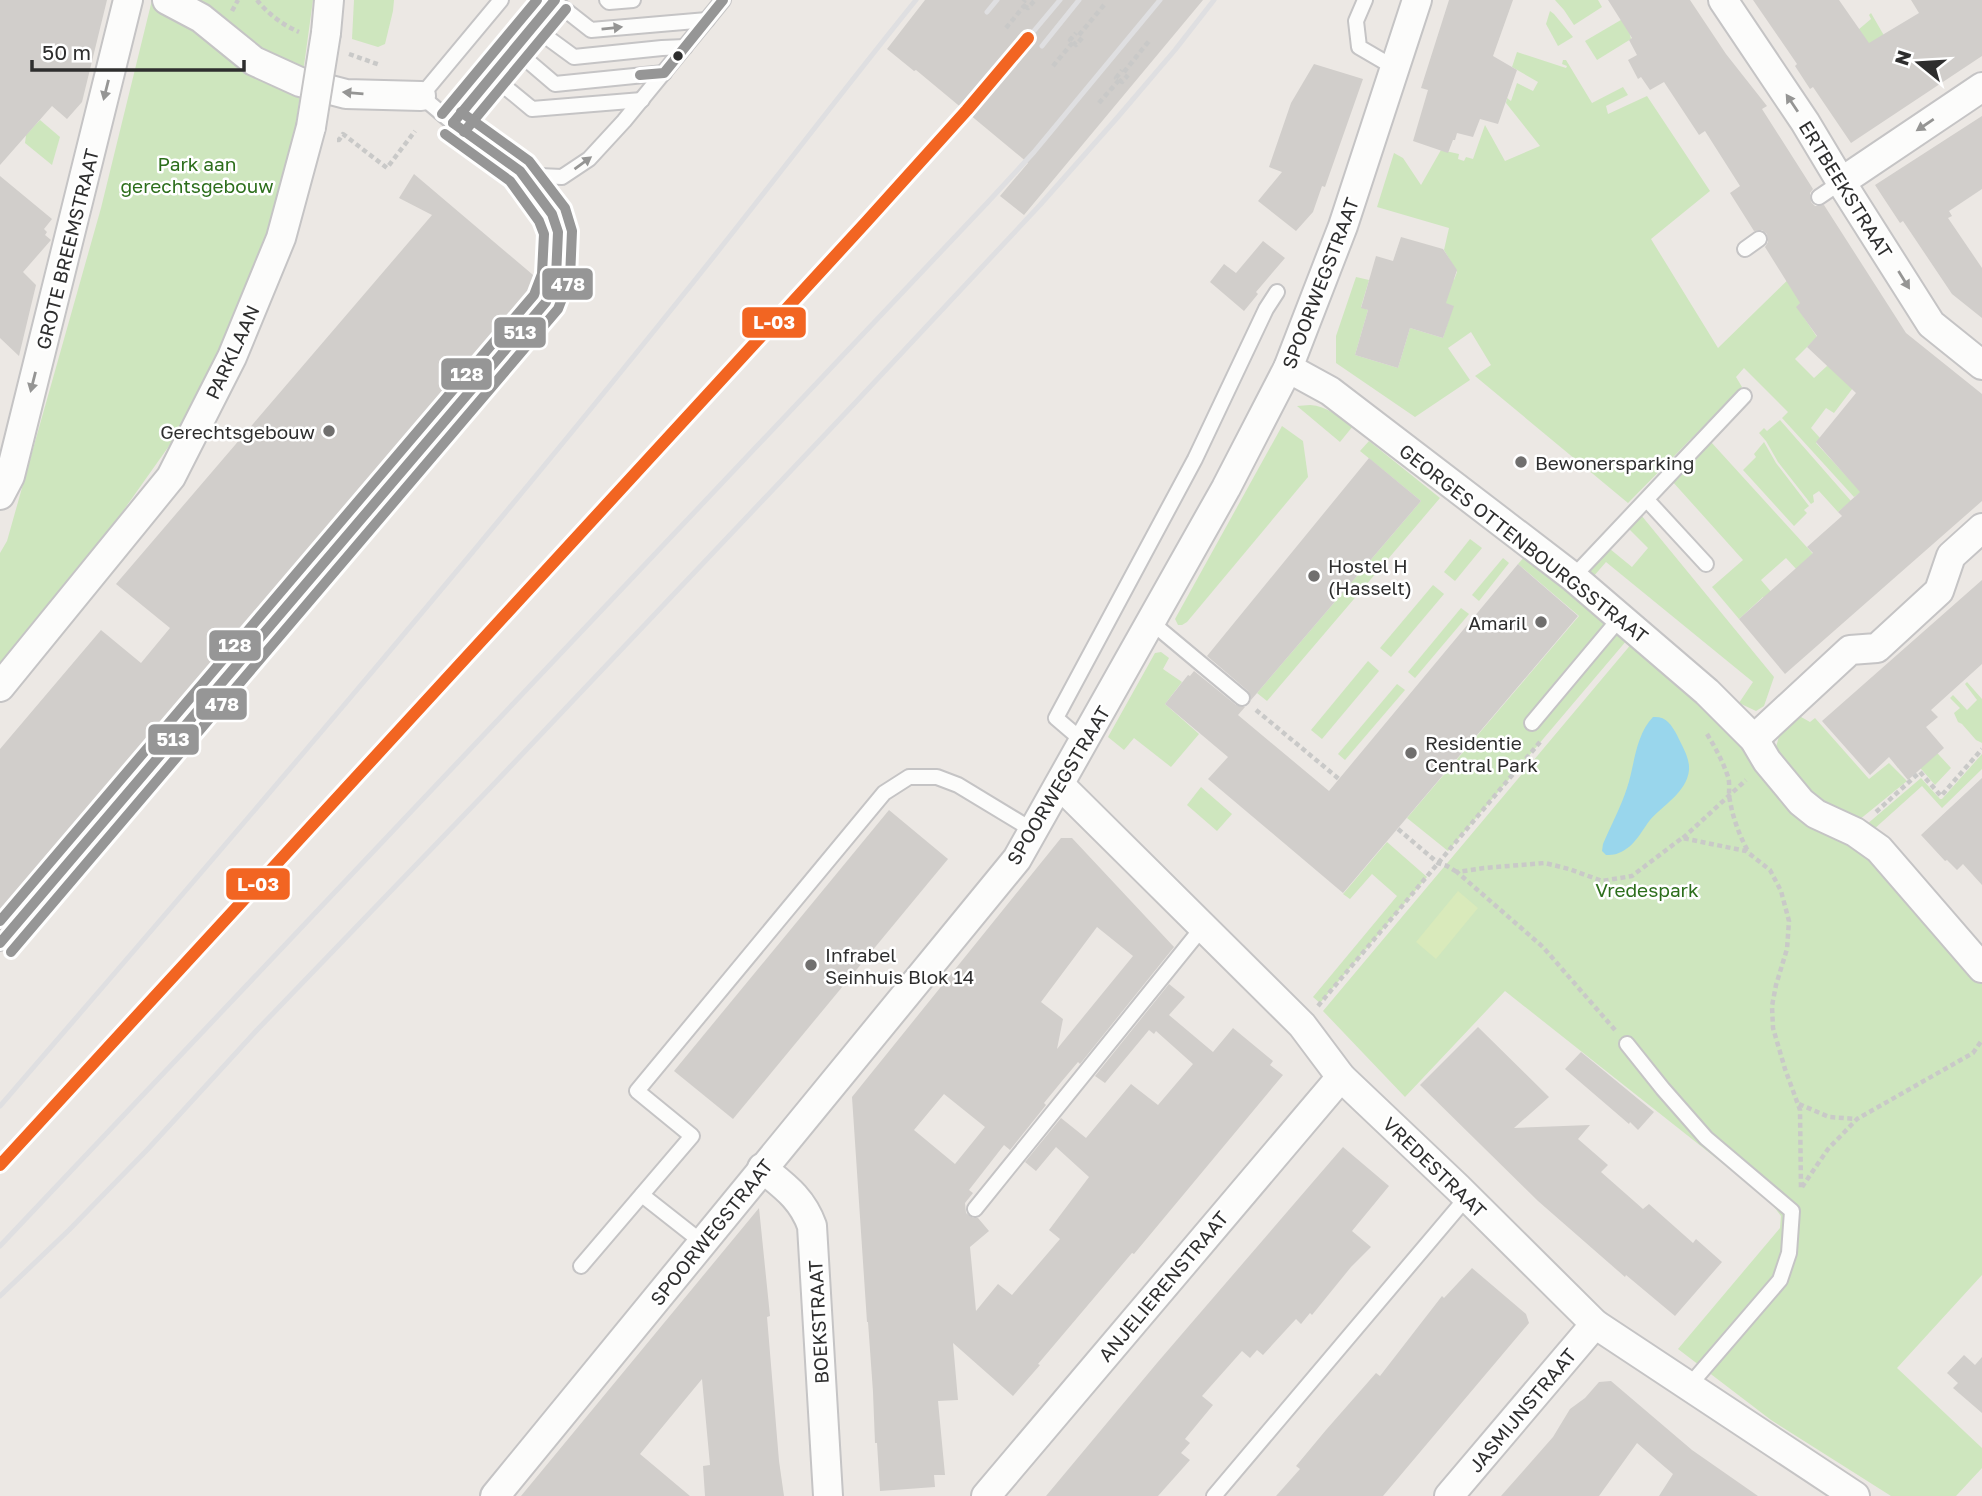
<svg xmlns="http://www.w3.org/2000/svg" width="1982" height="1496" viewBox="0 0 1982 1496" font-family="'Golos Text',sans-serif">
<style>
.green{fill:#cee6be}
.pitch{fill:#d9eabb}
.water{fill:#99d6ec}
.building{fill:#d1cecb;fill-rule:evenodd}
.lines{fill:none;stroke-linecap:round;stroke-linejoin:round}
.service-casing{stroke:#c5c4c5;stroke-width:18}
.minor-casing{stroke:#c5c4c5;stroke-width:32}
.path{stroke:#c9c9c8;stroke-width:4.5;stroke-dasharray:5 3.5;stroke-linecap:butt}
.service{stroke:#fcfcfb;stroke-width:14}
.minor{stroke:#fcfcfb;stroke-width:28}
.rail{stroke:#dfdfe1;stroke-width:5}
.minor-bridge-casing{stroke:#c5c4c5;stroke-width:32;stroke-linecap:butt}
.minor-bridge{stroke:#fcfcfb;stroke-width:28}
.bus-1-casing{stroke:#fff;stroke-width:16}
.bus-2-casing{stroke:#fff;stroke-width:16}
.bus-3-casing{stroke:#fff;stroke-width:16}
.bus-4-casing{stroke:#fff;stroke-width:16}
.bus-1{stroke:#969696;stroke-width:10}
.bus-2{stroke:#969696;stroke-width:10}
.bus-3{stroke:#969696;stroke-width:10}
.bus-4{stroke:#969696;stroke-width:10}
.rail-1-casing{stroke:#fff;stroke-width:18}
.rail-1{stroke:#f26522;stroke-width:12}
.oneway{fill:#959594}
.bus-dot{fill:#2e2e2e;stroke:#fff;stroke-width:2.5}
.poi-dot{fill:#706f6e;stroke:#fff;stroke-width:2.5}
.labels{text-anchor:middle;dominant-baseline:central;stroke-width:5;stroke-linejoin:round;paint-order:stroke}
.park-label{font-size:19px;fill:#2c6e1b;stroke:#fff}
.street-label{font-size:19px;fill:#2e2e2e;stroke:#fff}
.poi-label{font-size:19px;fill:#2e2e2e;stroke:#fff;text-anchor:start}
.line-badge{stroke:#fff;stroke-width:2.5}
.badge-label{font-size:19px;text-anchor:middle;font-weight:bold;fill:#fff}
</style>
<rect width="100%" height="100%" fill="#ece8e4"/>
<g class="green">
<polygon points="152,0 313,0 296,124 279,201 238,315 186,422 60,600 0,671 0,553 7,541 101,208"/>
<polygon points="354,0 394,0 393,11 385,44 378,47 352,39"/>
<polygon points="1555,0 1598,0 1602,7 1574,25 1564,10"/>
<polygon points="1550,11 1554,14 1573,37 1558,46 1546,24"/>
<polygon points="1871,13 1886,39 1880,62 1858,30 1871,19 1869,15"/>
<polygon points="1626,17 1631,39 1597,60 1585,41"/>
<polygon points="1517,52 1566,68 1567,66 1562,64 1563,60 1566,60 1592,103 1623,87 1628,95 1606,106 1608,114 1647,96 1710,191 1651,239 1718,348 1803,265 1807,295 1797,307 1817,337 1795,359 1814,378 1827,366 1862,376 1834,413 1826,408 1811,428 1820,438 1816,443 1861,492 1854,497 1782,418 1788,412 1744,368 1736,377 1742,387 1628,503 1475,376 1491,365 1471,332 1448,348 1470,380 1415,417 1336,363 1336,336 1356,277 1369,280 1361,307 1368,310 1355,355 1398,368 1410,328 1443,338 1453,306 1430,298 1438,275 1454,280 1457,272 1444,250 1449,228 1377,207 1394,153 1403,158 1421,185 1441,150 1459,154 1458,159 1464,161 1466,157 1473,159 1485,125 1505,161 1540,146 1506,103 1507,98 1511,101 1517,83 1533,91 1538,82 1512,67"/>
<polygon points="40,120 60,137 52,165 25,143 26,135"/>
<path d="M1310,405C1327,406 1339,417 1353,426L1340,442L1297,406Z"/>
<polygon points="1780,420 1851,501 1838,512 1819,491 1813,495 1814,502 1811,504 1778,462 1766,441 1759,433 1764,428 1767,431"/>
<polygon points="1282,426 1303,441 1308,477 1187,622 1182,625 1178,625 1175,619"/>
<polygon points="1369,441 1440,498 1267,701 1257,693 1421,501 1360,451"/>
<polygon points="1711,442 1814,555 1797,570 1786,558 1761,580 1787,610 1780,616 1763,597 1739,619 1712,587 1743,560 1672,481"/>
<polygon points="1764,442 1776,463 1809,506 1804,510 1807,513 1794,526 1743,470 1756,457 1754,454"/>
<polygon points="1641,515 1774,677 1764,706 1756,711 1739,703 1753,682 1606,562 1593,577 1588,571 1610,549 1632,567 1648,548 1629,529"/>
<polygon points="1470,539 1482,548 1455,581 1444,572"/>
<polygon points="1526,555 1627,640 1448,851 1407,818 1579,616 1518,564"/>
<polygon points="1503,558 1509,563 1479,601 1472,595"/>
<polygon points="1433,585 1444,594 1391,657 1380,648"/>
<polygon points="1461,608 1469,614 1415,678 1408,672"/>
<polygon points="1638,636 1875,852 1982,972 1982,1275 1897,1368 1982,1448 1982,1468 1956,1496 1891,1496 1771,1420 1678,1349 1780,1228 1781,1216 1769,1200 1505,991 1405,1097 1323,1011"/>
<polygon points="1161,652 1169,658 1163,669 1182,682 1165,704 1199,734 1171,767 1134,738 1124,750 1108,737 1155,653"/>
<polygon points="1368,661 1379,671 1322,739 1311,730"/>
<polygon points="1967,682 1982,699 1982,743 1976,740 1962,724 1958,722 1954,713 1960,708 1950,698 1953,695 1967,710 1977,700 1965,684"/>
<polygon points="1397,684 1405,690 1345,760 1338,754"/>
<polygon points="1794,713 1810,722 1815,718 1869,779 1889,763 1907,781 1859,820 1836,808 1828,813 1774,754 1785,715"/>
<polygon points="1928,743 1951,768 1935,785 1910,756 1898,768 1893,760"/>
<polygon points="1982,754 1982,769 1942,808 1922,786 1873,830 1866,825 1921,778 1940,799 1942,799"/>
<polygon points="1201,787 1232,814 1217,831 1187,805"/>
<polygon points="1387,842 1427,877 1320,1003 1313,997 1397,896 1372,874 1350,899 1343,894"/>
</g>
<polygon class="pitch" points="1458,891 1478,908 1436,959 1416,942"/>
<path class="water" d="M1653,717C1666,716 1671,724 1677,735C1682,746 1690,758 1689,770C1687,792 1663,805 1650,820C1643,829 1636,843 1626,849C1619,854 1614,855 1606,855L1602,851L1603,844C1611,825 1621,807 1627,788C1635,764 1635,736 1653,717Z"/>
<g class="building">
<polygon points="0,0 107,0 82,102 67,119 52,106 0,165"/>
<polygon points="925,0 1203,0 1024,215 1000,196 1028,163 916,70 914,71 887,49"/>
<polygon points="1449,0 1513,0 1493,56 1517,70 1498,124 1480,119 1473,137 1457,133 1455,140 1453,140 1448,153 1413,141 1428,90 1421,88"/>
<polygon points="1608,0 1690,0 1726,54 1767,106 1762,109 1813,189 1810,193 1811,202 1815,206 1824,205 1906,333 1982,394 1982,501 1785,674 1739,619 1813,553 1807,547 1842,516 1838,512 1860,492 1816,442 1856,393 1807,347 1817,336 1796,307 1800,303 1765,247 1768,242 1767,234 1762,230 1754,231 1730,193 1740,186 1705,131 1699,135 1664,82 1650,90 1641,77 1638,79 1628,60 1637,55 1629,40 1632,38"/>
<polygon points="1753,0 1839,0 1869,43 1919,13 1911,0 1982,0 1982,56 1851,143 1813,87 1810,89 1795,66 1797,64"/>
<polygon points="1314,64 1363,79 1325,187 1322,186 1313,212 1296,231 1258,201 1282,172 1269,167 1291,103"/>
<polygon points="1982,116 1982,189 1949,211 1952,216 1948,218 1982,268 1982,318 1952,294 1903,221 1900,223 1875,185"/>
<polygon points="414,174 539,280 284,582 290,588 288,597 291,602 300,603 305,600 311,605 45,920 38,915 40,906 37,900 29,899 24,902 18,897 0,919 0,749 101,630 141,663 170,628 116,584 432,215 399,198"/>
<polygon points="0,176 52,219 44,229 47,232 45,235 51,240 23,272 36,285 19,356 0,338"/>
<polygon points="1401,237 1443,249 1457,270 1446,303 1454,306 1443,338 1410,328 1398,368 1355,355 1368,310 1361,308 1376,256 1393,261"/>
<polygon points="1263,241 1285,258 1256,292 1258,294 1244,311 1210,282 1224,264 1236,273"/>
<polygon points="1369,458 1421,501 1251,700 1248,691 1207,656"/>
<polygon points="1518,564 1578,616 1343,893 1208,779 1228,757 1165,704 1188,675 1190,676 1194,671 1236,705 1245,707 1238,715 1329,791"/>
<polygon points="1982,580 1982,664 1931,710 1938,717 1926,727 1944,748 1908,780 1889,757 1870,775 1822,721"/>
<polygon points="1982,778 1982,885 1963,864 1957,870 1947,860 1945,861 1921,835"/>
<polygon points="889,810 948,859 733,1119 674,1071"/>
<path d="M1061,838H1072L1174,947L1080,1064L1078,1062L1062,1081L1044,1103L1046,1105L1010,1150L1004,1145L969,1190L973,1193L965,1203L966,1213L973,1218H978L989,1231L970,1247L976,1311L998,1284L1012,1295L1060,1239L1049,1230L1089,1177L1056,1147L1036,1171L1025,1162L1061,1118L1086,1138L1131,1084L1158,1105L1193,1064L1156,1031L1154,1034L1149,1030L1105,1083L1095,1076L1169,984L1185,997L1169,1015L1213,1052L1233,1028L1273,1061L1270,1065L1283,1075L1134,1254L1132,1253L1038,1364L1040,1365L1013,1396L953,1343L958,1400L938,1401L945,1475H934L935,1487L880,1491L877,1443H875L873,1392L868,1322H867L852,1097ZM1097,927L1133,956L1057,1049L1063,1019L1041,1002ZM944,1094L985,1127L955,1164L914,1130Z"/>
<polygon points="1478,1027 1549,1097 1514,1128 1590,1125 1578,1139 1608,1165 1601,1172 1643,1209 1649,1204 1693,1243 1696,1239 1722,1262 1675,1316 1626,1275 1625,1277 1538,1201 1420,1085"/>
<polygon points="1581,1052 1654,1112 1638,1130 1630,1122 1629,1124 1565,1069"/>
<polygon points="1343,1147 1389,1186 1352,1231 1371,1247 1351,1267 1312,1315 1310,1313 1301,1324 1296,1319 1263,1355 1257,1350 1250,1358 1242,1351 1202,1396 1213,1405 1185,1439 1190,1443 1181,1453 1190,1460 1158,1496 1046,1496 1157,1363"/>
<polygon points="759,1208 770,1316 767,1317 779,1461 784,1496 705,1496 703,1466 710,1465 702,1379 640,1454 690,1496 521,1496"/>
<polygon points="1472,1268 1526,1314 1529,1323 1383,1496 1276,1496 1300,1469 1296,1466 1326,1430 1376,1373 1380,1376 1442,1296 1444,1298"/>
<polygon points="1964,1355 1975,1365 1982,1357 1982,1413 1953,1388 1958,1383 1947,1373"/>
<polygon points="1611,1381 1692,1450 1758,1496 1659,1496 1673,1474 1637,1443 1599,1496 1501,1496 1553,1437 1570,1409 1585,1398 1599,1382"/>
</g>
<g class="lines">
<defs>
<g id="service">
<polyline points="607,0 609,2 633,0"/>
<polyline points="1365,0 1356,21 1359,47 1395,68"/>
<polyline points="554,1 591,30 707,20"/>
<polyline points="533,27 574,57 662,48 685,47"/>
<polyline points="514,49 555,84 664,73"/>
<polyline points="492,76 532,109 642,100"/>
<polyline points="453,123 555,0"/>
<polyline points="520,171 539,176 562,177 589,159 624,121 723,0"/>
<polyline points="1819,197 1841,182"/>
<polyline points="1745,249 1759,239"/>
<polyline points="1647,500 1706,564"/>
<polyline points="1573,577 1744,396"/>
<polyline points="297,594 546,302 556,277 558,232 552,214 520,171 453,123 421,96 501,0"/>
<polyline points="1151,622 1242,698"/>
<polyline points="1532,723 1620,618"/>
<polyline points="1084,742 1056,718 1195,459 1266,309 1277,292"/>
<polyline points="0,943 31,908"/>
<polyline points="1627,1044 1663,1089 1706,1138 1792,1211 1789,1253 1780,1280 1688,1387"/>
<polyline points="642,1195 703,1243"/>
<polyline points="975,1209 1202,928"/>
<polyline points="581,1266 692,1136 637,1091 884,793 909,777 937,777 958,785 1034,831"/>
<polyline points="1214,1496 1467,1197"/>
</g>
<g id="minor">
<polyline points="167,0 201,18 254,61 300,82 346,94 421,96"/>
<polyline points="1723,0 1805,122 1841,182 1931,324 1982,365"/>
<polyline points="326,33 329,0"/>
<polyline points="1841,182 1982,87"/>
<polyline points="1288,368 1330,391 1573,577 1707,692 1754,739 1767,761 1801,802 1816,814 1855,832 1879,849 1982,968"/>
<polyline points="0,495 10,476 128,0"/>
<polyline points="0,687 171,477 232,357 281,238 311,127"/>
<polyline points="1754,739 1850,650 1877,648 1939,591 1951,556 1982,528"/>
<polyline points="1060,785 1302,1025 1341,1077 1458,1188 1595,1324 1855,1496"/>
<path d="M762,1168C784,1186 802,1198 812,1226L828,1496"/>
<polyline points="495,1496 1017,859 1226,488 1288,368 1343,226 1417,0"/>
<polyline points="986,1496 1341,1077"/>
<polyline points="1449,1496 1595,1324"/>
</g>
</defs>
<use href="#service" class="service-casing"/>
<use href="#minor" class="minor-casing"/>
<g class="path">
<path d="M257,0C268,14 283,25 299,32"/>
<polyline points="1024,6 1028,8 1035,0"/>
<polyline points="232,11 238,0"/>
<polyline points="1006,28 1024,6 1022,4 1025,0"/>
<polyline points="1079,35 1104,5"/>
<polyline points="1073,42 1076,45 1082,38"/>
<polyline points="349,54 380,65"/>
<polyline points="1053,66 1073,42 1070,40 1076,33"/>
<polyline points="1124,72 1149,41"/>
<polyline points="1119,80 1122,82 1128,75"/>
<polyline points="1099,103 1119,80 1116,78 1122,70"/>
<polyline points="337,140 339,140 343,134 387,168 415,131"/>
<polyline points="1256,710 1339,779"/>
<path d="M1707,734C1715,747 1722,760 1727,774C1730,780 1729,788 1729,795C1732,816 1739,835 1749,853"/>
<polyline points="1876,812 1920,772 1941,796 1982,749"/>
<polyline points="1398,829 1438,863 1447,866 1457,872"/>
<polyline points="1683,838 1746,780"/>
<polyline points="1318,1006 1540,742"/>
<polyline points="1615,1030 1543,947 1457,872 1484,868 1545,863 1569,869 1602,881 1632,876 1682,838 1746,851 1770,870 1781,891 1789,921 1787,949 1776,985 1772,1006 1773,1028 1785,1069 1800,1110 1801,1190"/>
<polyline points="1799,1104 1829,1117 1857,1119"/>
<polyline points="1802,1187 1828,1149 1857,1119 1973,1053 1982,1040"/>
</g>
<use href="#service" class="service"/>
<use href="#minor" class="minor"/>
<g class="rail">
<polyline points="987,12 997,0"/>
<polyline points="1028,38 1060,0"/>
<polyline points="1042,46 1079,0"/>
<path d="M0,1106C230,840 459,574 679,300C759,201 836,99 916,0"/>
<polyline points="0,1246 988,202 1034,152 1160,0"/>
<polyline points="0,1296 69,1230 147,1150 257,1030 492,786 854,404 1040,205 1117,118 1175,50 1214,0"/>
</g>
<defs>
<polyline id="minor-bridge" points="311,127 326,33"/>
</defs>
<use href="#minor-bridge" class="minor-bridge-casing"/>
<use href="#minor-bridge" class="minor-bridge"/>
<defs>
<g id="bus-1">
<polyline points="453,123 555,0"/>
<polyline points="0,943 546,302 556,277 558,232 552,214 520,171 453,123"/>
</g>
<g id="bus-2">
<polyline points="464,132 566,9"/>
<polyline points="11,952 558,309 570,278 572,231 565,208 529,161 461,112"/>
</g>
<g id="bus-3">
<polyline points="442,114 537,0"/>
<polyline points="0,921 534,295 542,274 544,234 539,221 510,181 445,134"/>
</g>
<polyline id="bus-4" points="640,75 664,73 723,0"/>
</defs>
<use href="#bus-1" class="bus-1-casing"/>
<use href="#bus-2" class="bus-2-casing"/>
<use href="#bus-3" class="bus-3-casing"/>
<use href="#bus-4" class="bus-4-casing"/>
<use href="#bus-1" class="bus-1"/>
<use href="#bus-2" class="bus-2"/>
<use href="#bus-3" class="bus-3"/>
<use href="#bus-4" class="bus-4"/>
<defs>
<polyline id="rail-1" points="0,1165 867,221 967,110 1028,38"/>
</defs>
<use href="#rail-1" class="rail-1-casing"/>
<use href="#rail-1" class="rail-1"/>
</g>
<defs><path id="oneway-solid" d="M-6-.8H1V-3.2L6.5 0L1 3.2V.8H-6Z" transform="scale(1.75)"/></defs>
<g class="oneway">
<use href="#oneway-solid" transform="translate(612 28) rotate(-6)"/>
<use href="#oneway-solid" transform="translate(106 90) rotate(104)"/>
<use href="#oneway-solid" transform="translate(353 93) rotate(-175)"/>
<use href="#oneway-solid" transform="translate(1792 103) rotate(-124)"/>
<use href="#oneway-solid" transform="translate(1925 125) rotate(146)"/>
<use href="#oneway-solid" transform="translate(583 163) rotate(-36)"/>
<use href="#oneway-solid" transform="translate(1904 280) rotate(58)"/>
<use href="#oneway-solid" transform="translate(33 382) rotate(104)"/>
</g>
<circle class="bus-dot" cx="678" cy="56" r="6"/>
<g class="poi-dot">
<circle cx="329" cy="431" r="7"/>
<circle cx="1521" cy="462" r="7"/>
<circle cx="1314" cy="576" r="7"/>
<circle cx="1541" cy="622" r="7"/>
<circle cx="1411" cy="753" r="7"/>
<circle cx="811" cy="965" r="7"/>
</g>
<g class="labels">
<g class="park-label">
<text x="197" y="163">Park aan<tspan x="197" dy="22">gerechtsgebouw</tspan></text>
<text x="1647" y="889">Vredespark</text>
</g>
<g class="street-label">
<text transform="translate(1846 189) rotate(58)">ERTBEEKSTRAAT</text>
<text transform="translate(67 249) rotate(-76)">GROTE BREEMSTRAAT</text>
<text transform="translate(1320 283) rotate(-69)">SPOORWEGSTRAAT</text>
<text transform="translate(232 352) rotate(-65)">PARKLAAN</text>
<text transform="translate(1524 543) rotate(38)">GEORGES OTTENBOURGSSTRAAT</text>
<text transform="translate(1058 785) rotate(-59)">SPOORWEGSTRAAT</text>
<text transform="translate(1435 1167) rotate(44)">VREDESTRAAT</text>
<text transform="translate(711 1232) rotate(-51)">SPOORWEGSTRAAT</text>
<text transform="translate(1163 1286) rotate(-50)">ANJELIERENSTRAAT</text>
<text transform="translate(818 1322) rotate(-93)">BOEKSTRAAT</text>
<text transform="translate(1522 1410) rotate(-50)">JASMIJNSTRAAT</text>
</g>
<g class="poi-label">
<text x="315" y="431" text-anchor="end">Gerechtsgebouw</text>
<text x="1535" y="462">Bewonersparking</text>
<text x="1328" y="565">Hostel H<tspan x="1328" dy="22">(Hasselt)</tspan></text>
<text x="1527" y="622" text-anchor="end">Amaril</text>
<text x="1425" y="742">Residentie<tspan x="1425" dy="22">Central Park</tspan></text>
<text x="825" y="954">Infrabel<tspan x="825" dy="22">Seinhuis Blok 14</tspan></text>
</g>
</g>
<g class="line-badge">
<rect x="541" y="267" width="53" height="34" rx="7" fill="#969696"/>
<rect x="741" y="306" width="66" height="33" rx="7" fill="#f26522"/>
<rect x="493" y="316" width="54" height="33" rx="7" fill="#969696"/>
<rect x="440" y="357" width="53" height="34" rx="7" fill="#969696"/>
<rect x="208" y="629" width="54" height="33" rx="7" fill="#969696"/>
<rect x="195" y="687" width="53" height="34" rx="7" fill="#969696"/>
<rect x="147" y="723" width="53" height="33" rx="7" fill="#969696"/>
<rect x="225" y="867" width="66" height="34" rx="7" fill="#f26522"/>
</g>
<g class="badge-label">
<text x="568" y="291">478</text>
<text x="774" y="329">L-03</text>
<text x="520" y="339">513</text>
<text x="467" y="381">128</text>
<text x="235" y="652">128</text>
<text x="222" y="711">478</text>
<text x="173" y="746">513</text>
<text x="258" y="891">L-03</text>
</g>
<g transform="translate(1919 63) rotate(288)" stroke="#ffffff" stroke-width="5" paint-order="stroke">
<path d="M0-5L12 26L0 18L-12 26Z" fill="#2e2e2e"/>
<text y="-10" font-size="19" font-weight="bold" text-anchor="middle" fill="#2e2e2e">N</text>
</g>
<path d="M32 60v10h212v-10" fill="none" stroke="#2e2e2e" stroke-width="3.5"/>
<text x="42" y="60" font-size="21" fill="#2e2e2e" stroke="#ffffff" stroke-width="5" paint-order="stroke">50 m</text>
</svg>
